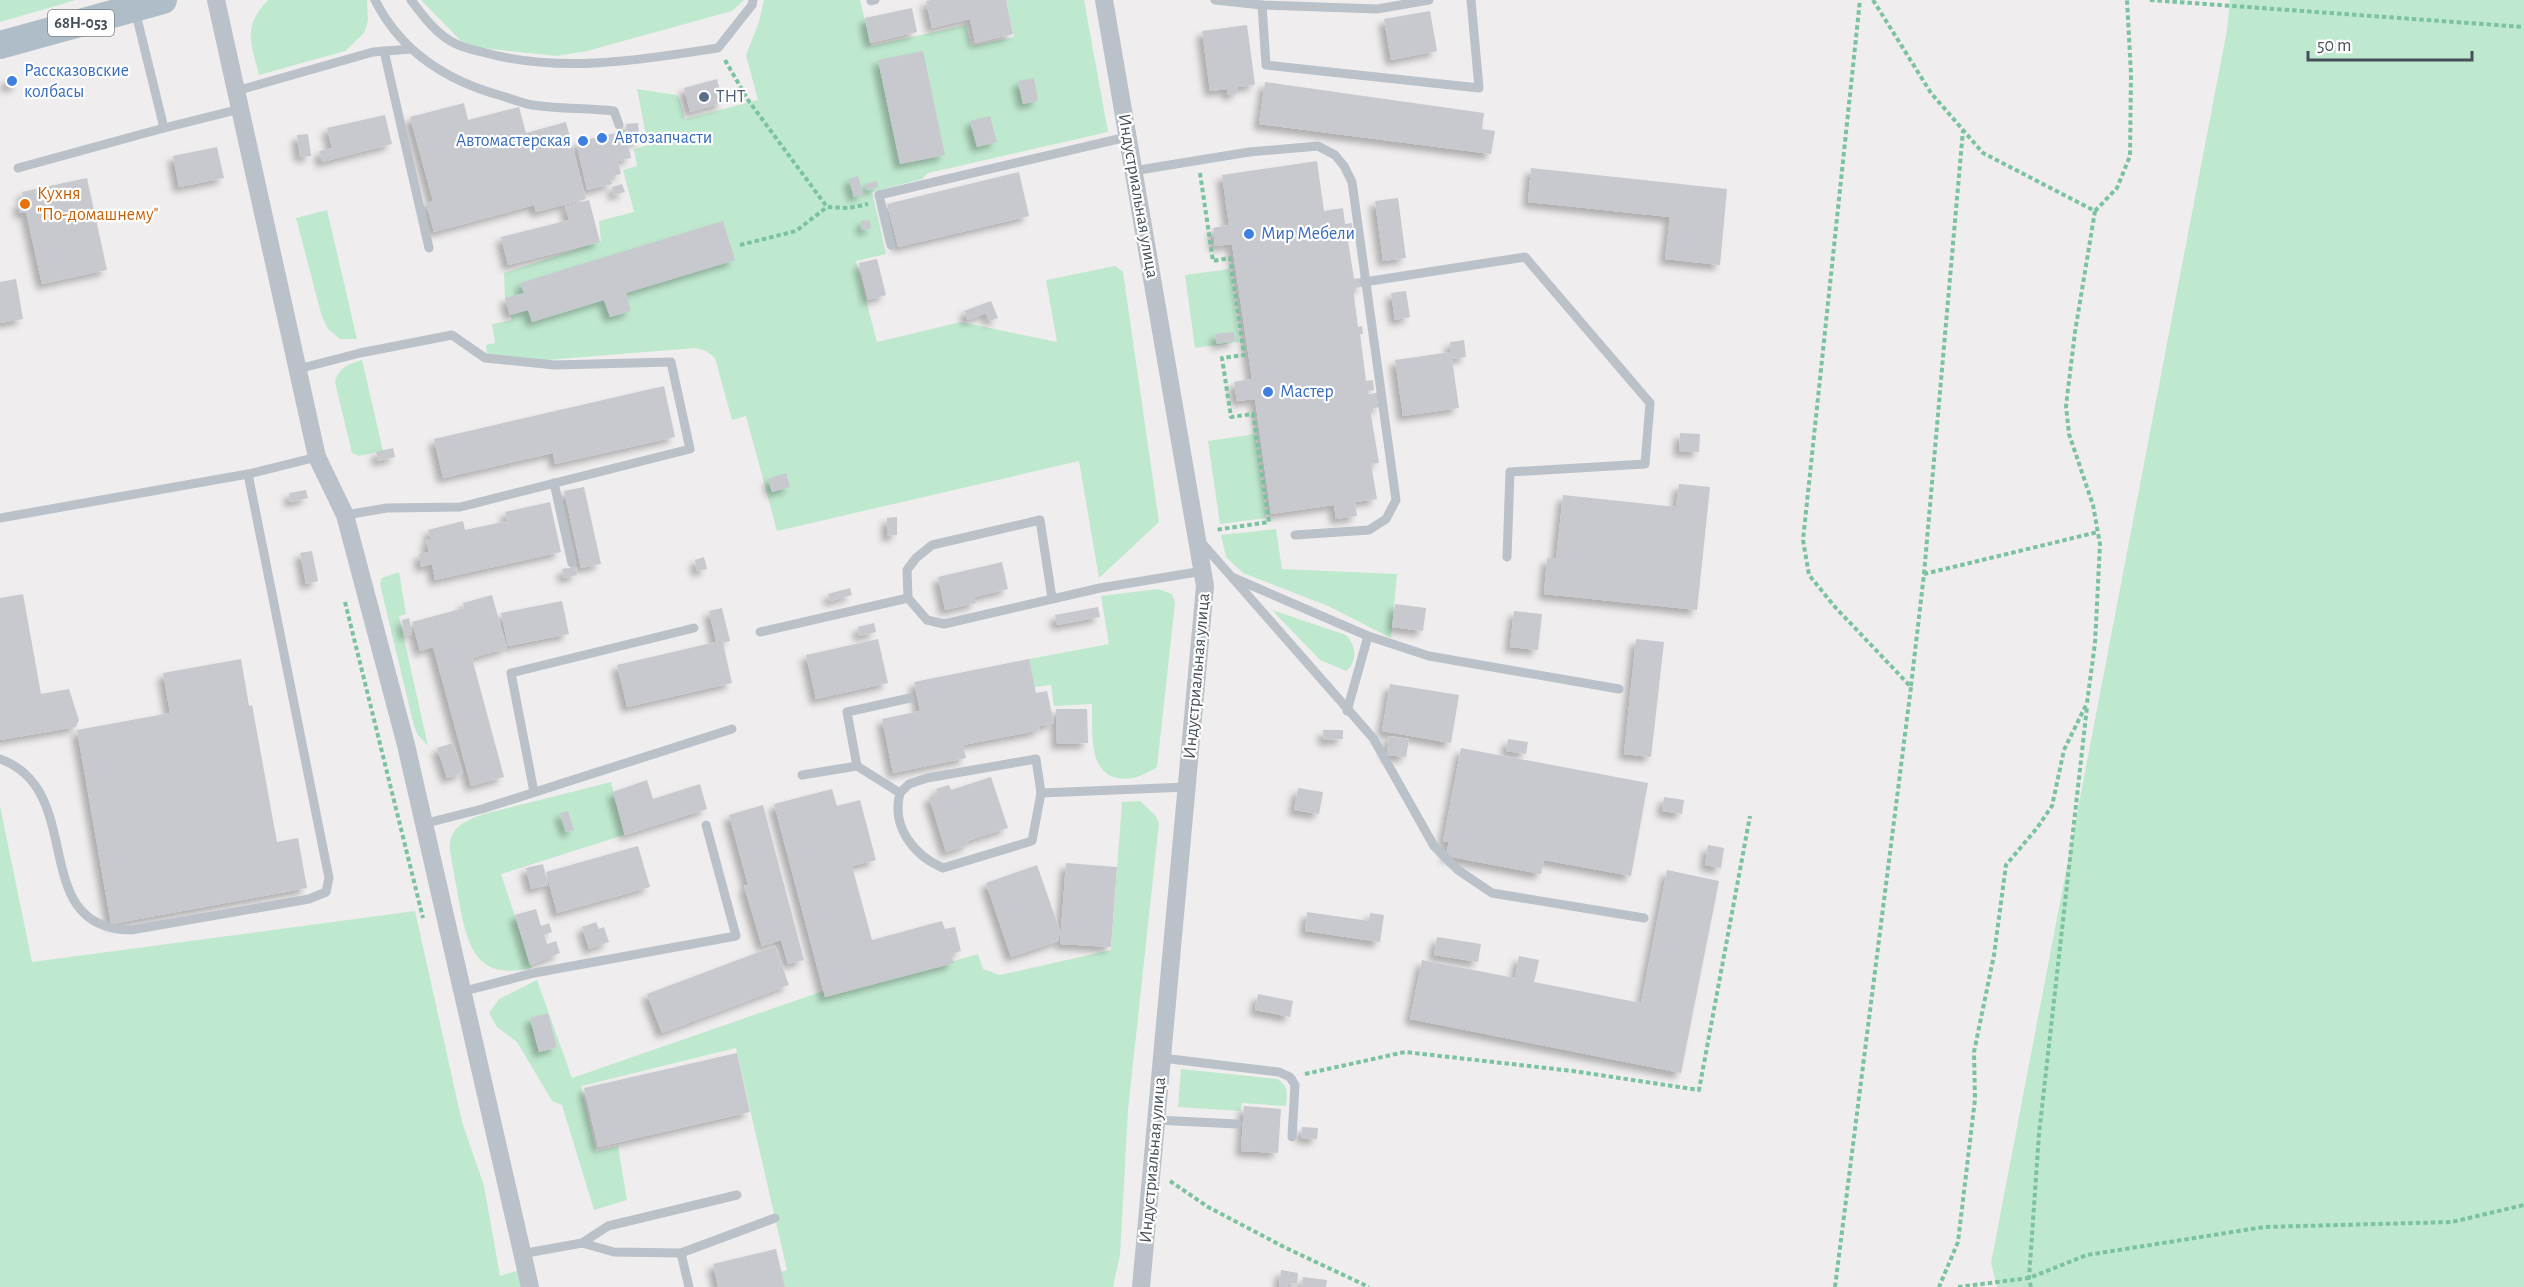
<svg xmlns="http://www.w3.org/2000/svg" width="2524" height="1287" viewBox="0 0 2524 1287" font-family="'Alegreya Sans',sans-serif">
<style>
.green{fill:#bfe9cf;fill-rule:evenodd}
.building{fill:#c7c9cf;filter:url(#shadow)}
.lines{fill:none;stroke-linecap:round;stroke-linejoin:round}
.path{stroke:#7bc39f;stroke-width:4;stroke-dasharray:4.5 3;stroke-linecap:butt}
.service{stroke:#bac1c8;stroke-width:9}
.minor{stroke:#bac1c8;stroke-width:18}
.primary{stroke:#afbdc9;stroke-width:28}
.shop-dot{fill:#3f7fe0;stroke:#fff;stroke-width:2}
.service-dot{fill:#5c6f8a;stroke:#fff;stroke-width:2}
.food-dot{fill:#e8710a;stroke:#fff;stroke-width:2}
.labels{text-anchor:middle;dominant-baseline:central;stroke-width:4.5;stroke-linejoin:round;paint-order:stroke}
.shield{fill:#fff;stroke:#7e848a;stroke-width:1.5}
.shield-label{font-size:16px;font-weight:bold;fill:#475058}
.shop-label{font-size:18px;fill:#366cbe;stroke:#fff;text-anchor:start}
.service-label{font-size:18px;fill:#4e5e75;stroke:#fff;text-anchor:start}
.food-label{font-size:18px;fill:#c56008;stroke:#fff;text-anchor:start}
.street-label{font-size:18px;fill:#475058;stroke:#fff}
</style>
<defs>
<filter id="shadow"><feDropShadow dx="-5.5" dy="5.5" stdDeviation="3" flood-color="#0004"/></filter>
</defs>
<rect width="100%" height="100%" fill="#efeded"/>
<g class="green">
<polygon points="0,0 76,0 0,22"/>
<path d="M268,0H367L368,21L364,33L345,51L259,75C251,42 242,27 268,0Z"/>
<polygon points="421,0 744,0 732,11 587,51 557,56 474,47 461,41"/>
<polygon points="764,0 860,0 871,46 966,25 971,46 1014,37 1006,0 1084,0 1108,132 928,173 922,179 872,192 886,254 856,261 877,342 961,322 1057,342 1046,280 1115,266 1123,272 1159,522 1099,578 1079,461 777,531 746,416 732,420 715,358 706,351 695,348 547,360 487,357 486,345 495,343 492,324 512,320 505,298 504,273 601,241 599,221 634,212 623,170 637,166 634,149 648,145 637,89 676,95 679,98 685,119 758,100 746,55 759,22"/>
<polygon points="2230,0 2524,0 2524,1287 1997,1287 1991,1263 2227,30"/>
<polygon points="327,210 357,339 340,339 328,329 322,317 296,218"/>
<polygon points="1230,269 1239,342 1195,348 1185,275"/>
<path d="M362,360L383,451L359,456L352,453L335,382C339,367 349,364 362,360Z"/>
<polygon points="1255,434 1266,518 1220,524 1208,441"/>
<polygon points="1276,529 1282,569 1397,574 1391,638 1328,606 1243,573 1226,557 1221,535"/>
<polygon points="399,572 406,614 399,616 428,746 418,735 414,726 383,597 380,583 382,578"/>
<path d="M1158,589L1172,594L1175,603L1157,767C1144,775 1133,781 1117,778C1087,771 1093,729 1092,704L1054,706L1051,685L1034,687L1029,659L1109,644L1101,596Z"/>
<path d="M1272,610L1346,635C1356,645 1358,662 1346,671L1320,660Z"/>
<path d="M611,782L624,835L501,874L532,968C479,980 469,952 460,907C457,888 453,870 450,851C448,828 464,821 484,814Z"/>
<path d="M1140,801L1155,815L1159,823L1128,1110L1120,1255L1113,1287H785L781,1272L787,1270L736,1048L581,1086L596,1151L618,1146L627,1200L594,1210L562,1105L552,1101L517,1042L497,1027L489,1013L499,999L537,980L572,1078L823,991L826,997L978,954L983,969L1000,975L1111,950L1122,802ZM548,1014L557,1047L539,1052L530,1018Z"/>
<polygon points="0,806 32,962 415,911 462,1122 484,1186 500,1276 519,1270 523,1287 0,1287"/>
<path d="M1181,1069L1277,1079C1289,1086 1287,1093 1286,1106L1242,1103L1240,1111L1178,1107Z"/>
</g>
<g class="building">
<polygon points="931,0 1006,0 1013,34 975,43 970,19 932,28 926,1"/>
<polygon points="912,8 917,32 870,43 865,18"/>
<polygon points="1430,11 1437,51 1391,60 1384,19"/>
<polygon points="1247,25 1255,85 1237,87 1238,93 1228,95 1227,89 1210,91 1202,31"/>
<polygon points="923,51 945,155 900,164 878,60"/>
<polygon points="17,77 19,85 7,87 5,79"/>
<polygon points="1034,78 1038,101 1023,104 1018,81"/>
<polygon points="717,79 723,103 690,112 684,88"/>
<polygon points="1265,82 1484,113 1482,129 1495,131 1491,154 1259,124"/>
<polygon points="464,103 468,120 519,107 526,133 566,122 586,199 536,212 534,205 434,232 426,203 433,201 410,117"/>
<polygon points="385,115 392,144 322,162 319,151 332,148 327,128"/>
<polygon points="990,116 997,142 977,147 970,121"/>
<polygon points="638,123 640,141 628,142 626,124"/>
<polygon points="625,131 631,158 618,161 621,174 610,177 612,184 587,190 576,142"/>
<polygon points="308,134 311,156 300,157 297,135"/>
<polygon points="217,147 224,178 179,187 173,156"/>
<polygon points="1317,161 1324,211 1343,208 1345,224 1352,223 1353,233 1347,234 1354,279 1361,278 1362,287 1355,288 1354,296 1358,327 1362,326 1363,334 1360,334 1366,381 1373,380 1374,390 1368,391 1368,394 1377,393 1380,407 1370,409 1379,463 1371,464 1377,499 1355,502 1357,516 1336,519 1334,505 1271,514 1255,399 1237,401 1234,382 1252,379 1232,244 1215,246 1213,228 1229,225 1222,175"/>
<polygon points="1531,168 1727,189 1720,265 1665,259 1670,217 1528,202"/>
<polygon points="1019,172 1029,216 898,247 887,204"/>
<polygon points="858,176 863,194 854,197 849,179"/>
<polygon points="87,178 107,270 42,284 26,212 20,213 18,203 24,202 22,192"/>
<polygon points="877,181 878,187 867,190 865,184"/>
<polygon points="622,184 625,192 614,195 612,187"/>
<polygon points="1398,198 1406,258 1383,261 1375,201"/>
<polygon points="589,200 600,242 508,265 501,237 569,220 565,206"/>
<polygon points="870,220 871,229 862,230 861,221"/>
<polygon points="723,221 735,260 626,293 631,311 610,317 604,300 532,322 528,310 510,315 505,298 524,293 520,283"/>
<polygon points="877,259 886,295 868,300 859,263"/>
<polygon points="16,279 23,319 0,323 0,282"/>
<polygon points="1406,291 1410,317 1395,320 1391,293"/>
<polygon points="991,301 998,318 990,321 986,313 968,320 964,311"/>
<polygon points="1234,332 1235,341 1217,344 1215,334"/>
<polygon points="1464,340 1466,357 1452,359 1459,408 1403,416 1395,360 1451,352 1450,342"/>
<polygon points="664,386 675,437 555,464 553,453 443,478 434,439"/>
<polygon points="1680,433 1700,434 1699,452 1679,451"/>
<polygon points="393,448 395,457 378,461 376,452"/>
<polygon points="786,473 790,487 772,492 768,479"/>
<polygon points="1679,484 1710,487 1697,610 1544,594 1547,558 1556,559 1563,495 1676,507"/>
<polygon points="584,487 601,564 581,568 564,491"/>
<polygon points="306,490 308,498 290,502 289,493"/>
<polygon points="550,502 561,552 435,580 432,564 421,567 419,554 429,552 426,540 431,539 428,530 463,521 465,530 507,521 505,512"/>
<polygon points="897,517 897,535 887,536 887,518"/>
<polygon points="312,551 318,581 306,584 300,553"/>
<polygon points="704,557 707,569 697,571 695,560"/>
<polygon points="1002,562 1008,589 974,597 976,603 945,610 938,577"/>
<polygon points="576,567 577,575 564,578 562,569"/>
<polygon points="850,588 852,595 830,601 828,594"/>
<polygon points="23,594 41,694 69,689 79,720 76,727 0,740 0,598"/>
<polygon points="492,595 507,648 472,658 504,777 471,786 433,647 420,651 412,622 464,608 463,603"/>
<polygon points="562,601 569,634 508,646 501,613"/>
<polygon points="1395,604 1426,608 1423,631 1392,627"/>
<polygon points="1098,607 1100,617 1057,625 1055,615"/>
<polygon points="722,608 730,641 723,643 732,683 627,707 617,665 716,642 709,611"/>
<polygon points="1514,611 1542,614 1538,650 1510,647"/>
<polygon points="409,618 412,634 405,635 402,620"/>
<polygon points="874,623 876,632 859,636 858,627"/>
<polygon points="878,639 888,683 816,699 806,655"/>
<polygon points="1636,639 1664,642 1651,757 1624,754"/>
<polygon points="241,659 249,706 252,705 277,842 298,838 307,888 111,924 77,730 170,713 163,673"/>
<polygon points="1029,659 1036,693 1047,691 1054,723 1039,726 1040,730 963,745 966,758 893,773 882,719 920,711 914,682"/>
<polygon points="1390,684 1459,695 1451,743 1382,731"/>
<polygon points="1056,709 1087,709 1088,743 1057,744"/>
<polygon points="1323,730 1343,730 1343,739 1324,740"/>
<polygon points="1389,736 1409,739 1406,757 1387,755"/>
<polygon points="1508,739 1528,742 1526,754 1506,751"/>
<polygon points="453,743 463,773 447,778 437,748"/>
<polygon points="1461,748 1648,783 1631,876 1544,860 1541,874 1446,856 1449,842 1443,841"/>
<polygon points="991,777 1008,828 967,841 968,845 946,852 929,797 938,794 936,789 949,785 951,790"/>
<polygon points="647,780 653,799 700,784 707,809 625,835 613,792"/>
<polygon points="1298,788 1323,792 1319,814 1294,810"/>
<polygon points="832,789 837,806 860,800 876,860 852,866 872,940 942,921 945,929 955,927 961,951 951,954 954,963 825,997 774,804"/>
<polygon points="1664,797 1684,800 1682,814 1662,811"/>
<polygon points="763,805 804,960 788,964 781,940 762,946 744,886 748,885 729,815"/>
<polygon points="568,811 574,830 566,832 560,813"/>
<polygon points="1708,845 1724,848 1721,868 1705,865"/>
<polygon points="638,846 650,887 557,913 546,872"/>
<polygon points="1066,863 1117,867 1111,947 1060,944"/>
<polygon points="543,864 548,885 531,889 526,868"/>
<polygon points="1037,865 1060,931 1058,941 1011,957 986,883"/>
<polygon points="1667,870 1719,881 1681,1073 1410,1019 1422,960 1515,978 1519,956 1539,960 1534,982 1641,1003"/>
<polygon points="536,909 541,926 549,923 552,932 544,935 547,944 556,941 560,953 530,965 515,915"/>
<polygon points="1307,912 1369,921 1370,913 1384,915 1380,942 1305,931"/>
<polygon points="596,922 599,929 604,927 609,942 589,949 582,927"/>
<polygon points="1437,937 1481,944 1478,962 1434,955"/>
<polygon points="775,946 789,985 662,1033 647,994"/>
<polygon points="1258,994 1293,1001 1290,1017 1255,1010"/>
<polygon points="548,1013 557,1047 539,1052 530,1018"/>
<polygon points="737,1053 750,1112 598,1147 584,1088"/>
<polygon points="1244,1106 1281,1109 1278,1153 1241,1151"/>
<polygon points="1302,1127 1318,1128 1317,1139 1301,1138"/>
<polygon points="776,1249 785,1287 718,1287 713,1264"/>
<polygon points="1281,1270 1298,1273 1297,1284 1288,1283 1287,1287 1279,1287"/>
<polygon points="1303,1277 1327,1280 1326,1287 1301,1287"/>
</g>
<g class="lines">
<g class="path">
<polyline points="1873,0 1931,93 1983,153 2095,211 2075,332 2066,406 2069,434 2093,505 2100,544 2095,643 2087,703 2064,750 2052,806 2037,828 2006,865 1994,955 1974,1052 1975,1099 1958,1242 1939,1287"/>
<polyline points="2150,0 2524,27"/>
<polyline points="725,60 748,100 827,207 849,208 868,204"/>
<polyline points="1200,173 1213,261 1230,258 1244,355 1222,358 1231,417 1253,414 1269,522 1215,530"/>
<polyline points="2095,211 2117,188 2130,156 2131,74 2127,0"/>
<polyline points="740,245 796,231 827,207"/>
<polyline points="1924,574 1963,130"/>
<polyline points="345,602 423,918"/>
<polyline points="1911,686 1924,574 2098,532"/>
<polyline points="1305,1074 1405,1052 1573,1071 1699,1090 1750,816"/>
<polyline points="1170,1181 1208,1207 1286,1248 1369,1287"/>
<polyline points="1835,1287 1911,687 1835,607 1809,575 1803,540 1860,0"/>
<polyline points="1958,1287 2029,1278 2087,1255 2264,1227 2452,1222 2524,1205"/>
<polyline points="2031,1287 2029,1278 2039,1134 2087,707"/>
</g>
<g class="service">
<path d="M375,0C401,52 447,81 502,96C512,99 522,103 532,105C559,109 587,108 614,111L619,125"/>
<path d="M411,0C423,16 437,35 456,44C464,48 474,50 482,52C560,74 640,60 718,48L752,5L753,0"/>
<polyline points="1215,0 1262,5 1377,9 1429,0"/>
<polyline points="871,1 875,0"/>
<polyline points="1262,5 1266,65 1479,88 1471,0"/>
<polyline points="135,10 164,128 240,109"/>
<polyline points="384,51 429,248"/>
<polyline points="236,91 373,52 411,49"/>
<polyline points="18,168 164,128"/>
<polyline points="1133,171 1249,152 1318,146 1335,155 1344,166 1352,182 1396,500 1386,519 1369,530 1295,535"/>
<polyline points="891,245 879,195 1127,137"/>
<polyline points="1364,282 1525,257 1650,403 1645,464 1510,472 1507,557"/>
<polyline points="298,369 360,353 452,335 485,358 555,365 671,362 690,449 460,507 387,508 345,515"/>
<polyline points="554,483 572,563"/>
<polyline points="0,518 248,474 317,457"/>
<polyline points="1201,542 1373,738 1434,846 1458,870 1492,893 1644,918"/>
<polyline points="1234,578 1368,636 1429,656 1619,689"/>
<polyline points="1052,598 1040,520 932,545 916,558 907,570 908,598 927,620 944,624 1100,588 1203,571"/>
<polyline points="760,632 908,598"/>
<polyline points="1347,711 1368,636"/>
<path d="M0,759C88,790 26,929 131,930L309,899L326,892L329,878L248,474"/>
<polyline points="857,766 847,712 910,698"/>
<path d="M802,775L857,766L900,793L909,784L927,778L1036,759L1041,793L1032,841L943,868C913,855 891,826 900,793"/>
<polyline points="534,792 511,673 694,628"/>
<polyline points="1041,793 1187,787"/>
<polyline points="423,824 482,809 732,729"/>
<polyline points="461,992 534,973 736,936 706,825"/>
<polyline points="1162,1058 1279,1072 1290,1077 1295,1085 1292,1137"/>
<polyline points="1156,1120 1237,1124"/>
<polyline points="582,1243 614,1252 681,1253 689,1287"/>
<polyline points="681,1253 775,1218"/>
<polyline points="521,1254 582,1243 608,1226 737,1195"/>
</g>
<g class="minor">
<polyline points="216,0 317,457 345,515 406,745 530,1287"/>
<polyline points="1104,0 1205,586 1141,1287"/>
</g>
<polyline class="primary" points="0,45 163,0"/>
</g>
<g class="shop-dot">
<circle cx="12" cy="81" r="6"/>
<circle cx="602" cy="138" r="6"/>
<circle cx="583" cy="141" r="6"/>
<circle cx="1249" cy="234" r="6"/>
<circle cx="1268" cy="392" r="6"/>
</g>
<circle class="service-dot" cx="704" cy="97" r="6"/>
<circle class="food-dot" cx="25" cy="204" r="6"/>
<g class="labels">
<rect class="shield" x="48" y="10" width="66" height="26" rx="4.5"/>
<g class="shield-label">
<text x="81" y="23">68Н-053</text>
</g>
<g class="shop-label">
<text x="24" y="71">Рассказовские<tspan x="24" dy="21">колбасы</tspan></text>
<text x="614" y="138">Автозапчасти</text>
<text x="571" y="141" text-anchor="end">Автомастерская</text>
<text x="1261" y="234">Мир Мебели</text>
<text x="1280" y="392">Мастер</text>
</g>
<g class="service-label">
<text x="716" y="97">ТНТ</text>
</g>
<g class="food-label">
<text x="37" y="194">Кухня<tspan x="37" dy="21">"По-домашнему"</tspan></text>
</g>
<g class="street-label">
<text transform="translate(1138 196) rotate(80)">Индустриальная улица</text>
<text transform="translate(1197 676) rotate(-85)">Индустриальная улица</text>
<text transform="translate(1153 1160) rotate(-85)">Индустриальная улица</text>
</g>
</g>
<path d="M2308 51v9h164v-9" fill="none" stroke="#475058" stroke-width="3"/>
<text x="2317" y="51" font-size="18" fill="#475058" stroke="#ffffff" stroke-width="4.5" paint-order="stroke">50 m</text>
</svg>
